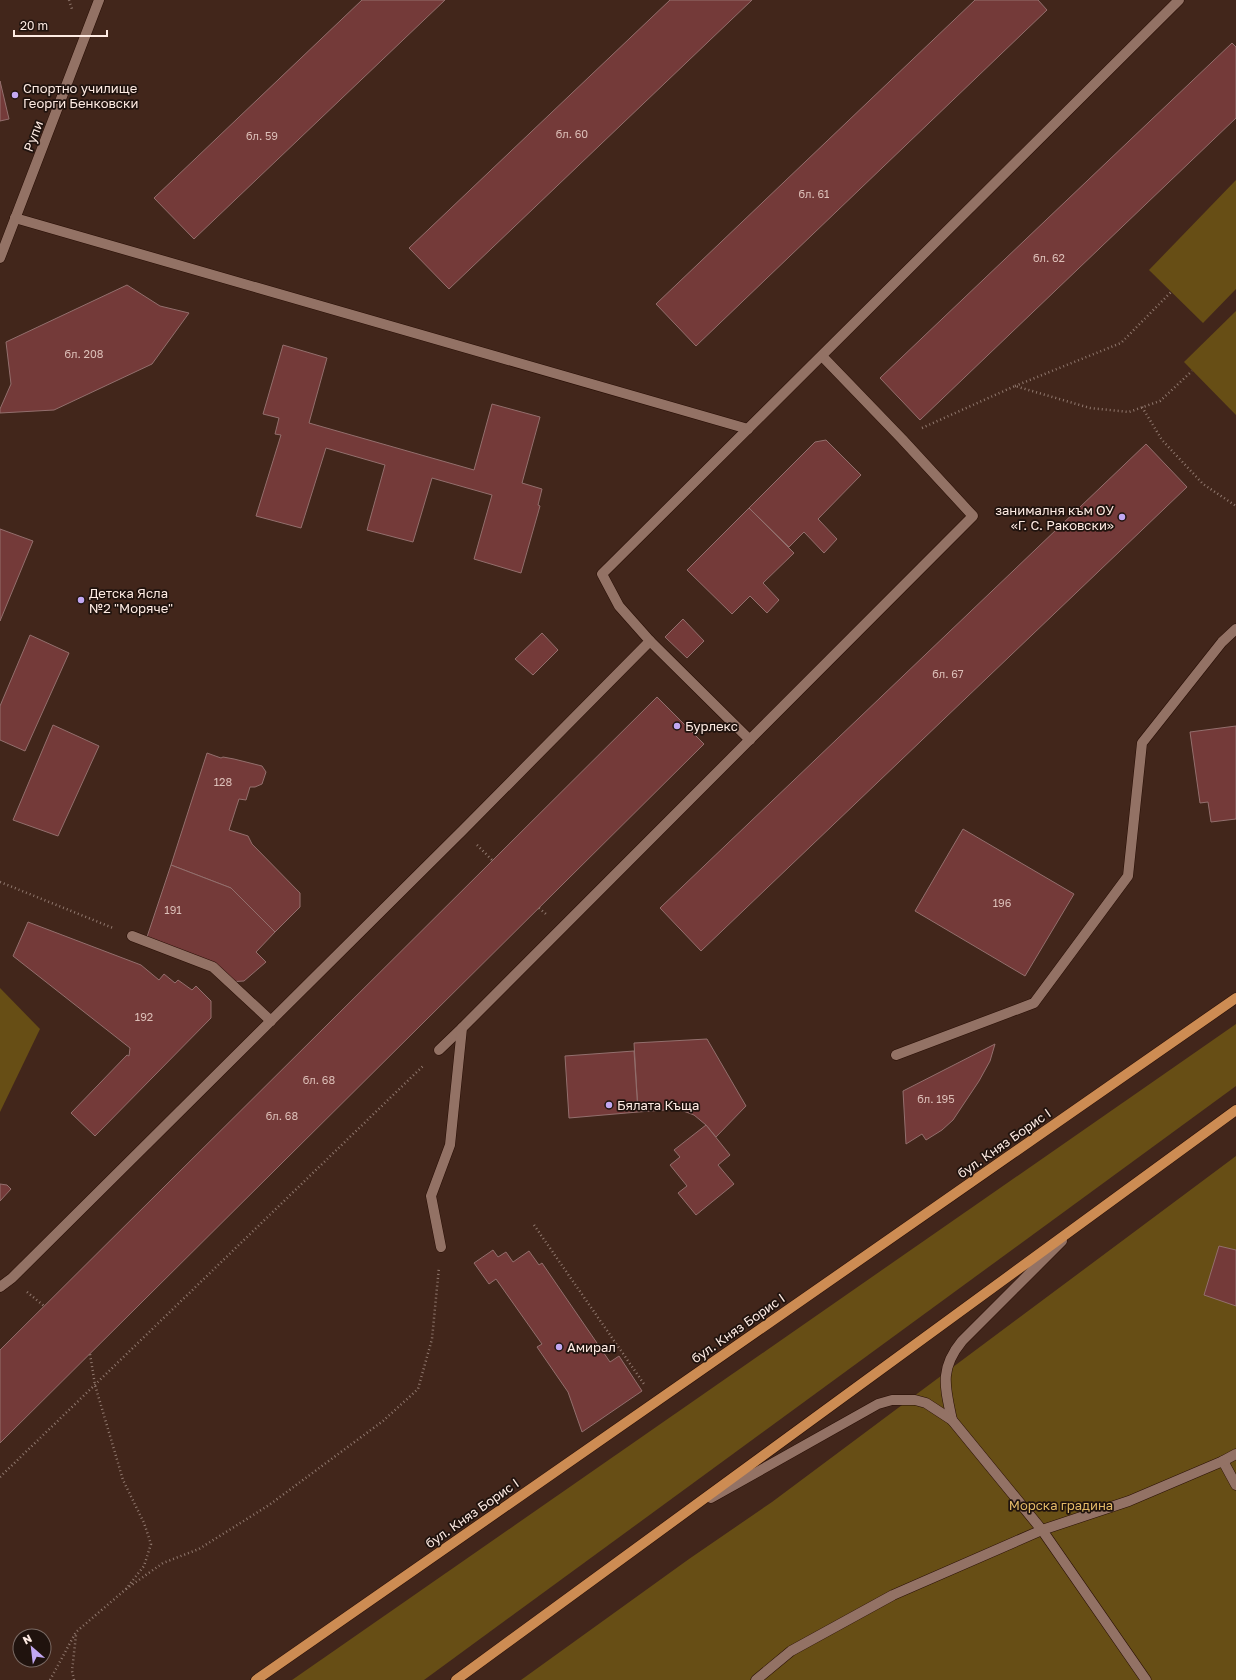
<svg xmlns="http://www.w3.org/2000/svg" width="1236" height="1680" viewBox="0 0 1236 1680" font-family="'Golos Text',sans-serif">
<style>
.green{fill:#674e15}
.building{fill:#743a39;stroke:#936f6d}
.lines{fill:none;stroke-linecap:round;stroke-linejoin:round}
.minor-casing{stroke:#280e05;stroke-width:11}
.major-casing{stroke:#280e05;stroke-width:11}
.path{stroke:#91796f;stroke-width:2.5;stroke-dasharray:1 3;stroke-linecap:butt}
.minor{stroke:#937265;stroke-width:10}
.major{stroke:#cd8c53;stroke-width:10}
.poi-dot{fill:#c2a8f2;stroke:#20130e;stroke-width:1.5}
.labels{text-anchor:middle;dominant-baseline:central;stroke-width:3.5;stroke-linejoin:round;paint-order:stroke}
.number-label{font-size:11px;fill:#dcbfb8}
.poi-label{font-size:13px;fill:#feebe3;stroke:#20130e;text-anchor:start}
.street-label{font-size:13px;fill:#feebe3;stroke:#20130e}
.park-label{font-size:13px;fill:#e2b967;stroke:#20130e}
</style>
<rect width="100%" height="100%" fill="#42261b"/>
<g class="green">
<polygon points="1236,180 1236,289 1203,323 1149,270"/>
<polygon points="1236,311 1236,415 1184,362"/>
<polygon points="0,988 40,1029 0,1112"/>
<polygon points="1236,1024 1236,1086 424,1680 292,1680"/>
<polygon points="1236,1156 1236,1680 521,1680 689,1559 772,1502"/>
</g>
<g class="building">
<polygon points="362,0 445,0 194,239 154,198"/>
<polygon points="670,0 752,0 449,289 409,248"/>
<polygon points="975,0 1038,0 1047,10 696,346 656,304"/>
<polygon points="1232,43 1236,47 1236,118 920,420 880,378"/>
<polygon points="0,81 9,119 0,121"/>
<polygon points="127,285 160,306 189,313 152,364 54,410 0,413 0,409 11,384 6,342"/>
<polygon points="283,345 327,358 309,423 474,470 492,404 540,417 522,483 542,489 538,505 540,506 521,573 474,559 492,495 432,478 413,542 367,530 385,465 326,448 301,528 256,516 281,435 275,434 279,418 263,414"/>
<polygon points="826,440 861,475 818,519 837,539 824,553 804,532 789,547 749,508 815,442"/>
<polygon points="1146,444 1187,487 701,951 660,908"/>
<polygon points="749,508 794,553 763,583 779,600 767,613 750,596 732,614 687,570"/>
<polygon points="0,529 33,541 0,621"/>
<polygon points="683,619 704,641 687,658 665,637"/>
<polygon points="542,633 558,650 533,675 515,659"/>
<polygon points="30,635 69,653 25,751 0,740 0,706"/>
<polygon points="657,697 704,744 0,1443 0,1350"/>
<polygon points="53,725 99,746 58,836 13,820"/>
<polygon points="1236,726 1236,819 1211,822 1208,802 1200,803 1190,732"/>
<polygon points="207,753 221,758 223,757 234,759 262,766 266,772 262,784 255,787 250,787 246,800 239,799 229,830 248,836 252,844 300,893 300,907 275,932 231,888 171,865"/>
<polygon points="963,829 1074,894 1025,976 915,911"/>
<polygon points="171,865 231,888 275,932 256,952 266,962 244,981 227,982 198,959 146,940"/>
<polygon points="28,922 141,965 159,980 164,974 175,983 178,980 192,990 196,986 211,1001 211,1018 95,1136 71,1113 127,1055 129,1056 130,1048 13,956"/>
<polygon points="707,1039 746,1106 716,1137 706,1125 694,1115 678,1109 638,1112 634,1043"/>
<polygon points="995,1044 990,1061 979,1081 953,1120 942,1130 926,1140 922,1134 906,1144 903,1091"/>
<polygon points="634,1051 638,1112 569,1118 565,1056"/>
<polygon points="706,1125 730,1155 718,1165 734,1184 696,1215 678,1193 687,1186 670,1165 680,1157 674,1150"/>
<polygon points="0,1184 7,1185 11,1189 0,1201"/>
<polygon points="1219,1246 1236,1250 1236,1306 1204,1295"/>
<polygon points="493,1250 498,1257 506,1252 513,1262 529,1251 539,1265 542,1263 610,1362 619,1356 642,1391 582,1432 568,1392 537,1347 542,1344 496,1279 489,1284 474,1263"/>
</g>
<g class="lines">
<defs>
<g id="minor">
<polyline points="15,218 748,429"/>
<polyline points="0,258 99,0"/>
<polyline points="650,641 750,740"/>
<polyline points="132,936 213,967 271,1021"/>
<polyline points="439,1050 462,1028"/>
<polyline points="896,1055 1034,1003 1128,876 1142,743 1222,642 1236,629"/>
<polyline points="441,1247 431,1196 450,1145 462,1028 973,516 902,439 822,356"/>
<polyline points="0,1287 12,1278 463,830 650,641 619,606 602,574 1179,0"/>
<path d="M952,1420C945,1387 939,1369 962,1341L1062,1241"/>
<polyline points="1223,1461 1236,1485"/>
<polyline points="711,1498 878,1404 892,1400 915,1400 926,1403 952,1420 1042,1530 1146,1680"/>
<polyline points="756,1680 791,1651 893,1595 1042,1530 1129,1501 1223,1461 1236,1454"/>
</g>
<g id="major">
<polyline points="256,1680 1236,998"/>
<polyline points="456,1680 1236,1110"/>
</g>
</defs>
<use href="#minor" class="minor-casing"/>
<use href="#major" class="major-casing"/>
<g class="path">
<polyline points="69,0 72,9"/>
<polyline points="1015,386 1121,343 1171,292"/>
<polyline points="1142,407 1162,440 1203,484 1236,506"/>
<polyline points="922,428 1015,386 1090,408 1129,412 1160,401 1192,371"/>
<polyline points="477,845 492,860"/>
<polyline points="0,882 113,928"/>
<polyline points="539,908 547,915"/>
<polyline points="534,1225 644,1384"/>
<polyline points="27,1292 44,1306"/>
<polyline points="0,1477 424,1065"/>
<polyline points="126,1589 163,1563 199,1549 269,1505 383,1421 418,1389 432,1339 439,1267"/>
<polyline points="50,1680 76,1632 126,1589 144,1566 151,1544 144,1523 123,1480 95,1385 90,1354"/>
<polyline points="74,1680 72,1671 76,1635"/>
</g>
<use href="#minor" class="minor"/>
<use href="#major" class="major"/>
</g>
<g class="poi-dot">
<circle cx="15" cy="95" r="4"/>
<circle cx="1122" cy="517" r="4"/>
<circle cx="81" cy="600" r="4"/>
<circle cx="677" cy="726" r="4"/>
<circle cx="609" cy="1105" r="4"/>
<circle cx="559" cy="1347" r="4"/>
</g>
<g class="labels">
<g class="number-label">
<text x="572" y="133">бл. 60</text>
<text x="262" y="135">бл. 59</text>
<text x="814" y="193">бл. 61</text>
<text x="1049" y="257">бл. 62</text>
<text x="84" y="353">бл. 208</text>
<text x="948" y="673">бл. 67</text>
<text x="223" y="781">128</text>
<text x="1002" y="902">196</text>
<text x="173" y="909">191</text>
<text x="144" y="1016">192</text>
<text x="319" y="1079">бл. 68</text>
<text x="936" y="1098">бл. 195</text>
<text x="282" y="1115">бл. 68</text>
</g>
<g class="poi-label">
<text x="23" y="88">Спортно училище<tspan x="23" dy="15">Георги Бенковски</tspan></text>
<text x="1114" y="510" text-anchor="end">занималня към ОУ<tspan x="1114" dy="15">«Г. С. Раковски»</tspan></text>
<text x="89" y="593">Детска Ясла<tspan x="89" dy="15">№2 "Моряче"</tspan></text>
<text x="685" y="726">Бурлекс</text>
<text x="617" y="1105">Бялата Къща</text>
<text x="567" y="1347">Амирал</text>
</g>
<g class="street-label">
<text transform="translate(33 136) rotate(-69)">Рупи</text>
<text transform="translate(1004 1143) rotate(-35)">бул. Княз Борис I</text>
<text transform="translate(738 1328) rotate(-35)">бул. Княз Борис I</text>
<text transform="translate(472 1513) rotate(-35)">бул. Княз Борис I</text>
</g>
<g class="park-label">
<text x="1061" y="1505">Морска градина</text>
</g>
</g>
<g transform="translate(32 1648) rotate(332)"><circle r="19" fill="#20130e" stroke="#796963"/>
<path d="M0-3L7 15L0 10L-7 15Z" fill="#c2a8f2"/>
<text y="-6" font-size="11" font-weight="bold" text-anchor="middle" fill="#feebe3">N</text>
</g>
<path d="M14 30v6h93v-6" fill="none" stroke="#feebe3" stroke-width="2"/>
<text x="20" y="30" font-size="12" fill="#feebe3" stroke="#20130e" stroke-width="3" paint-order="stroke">20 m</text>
</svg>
